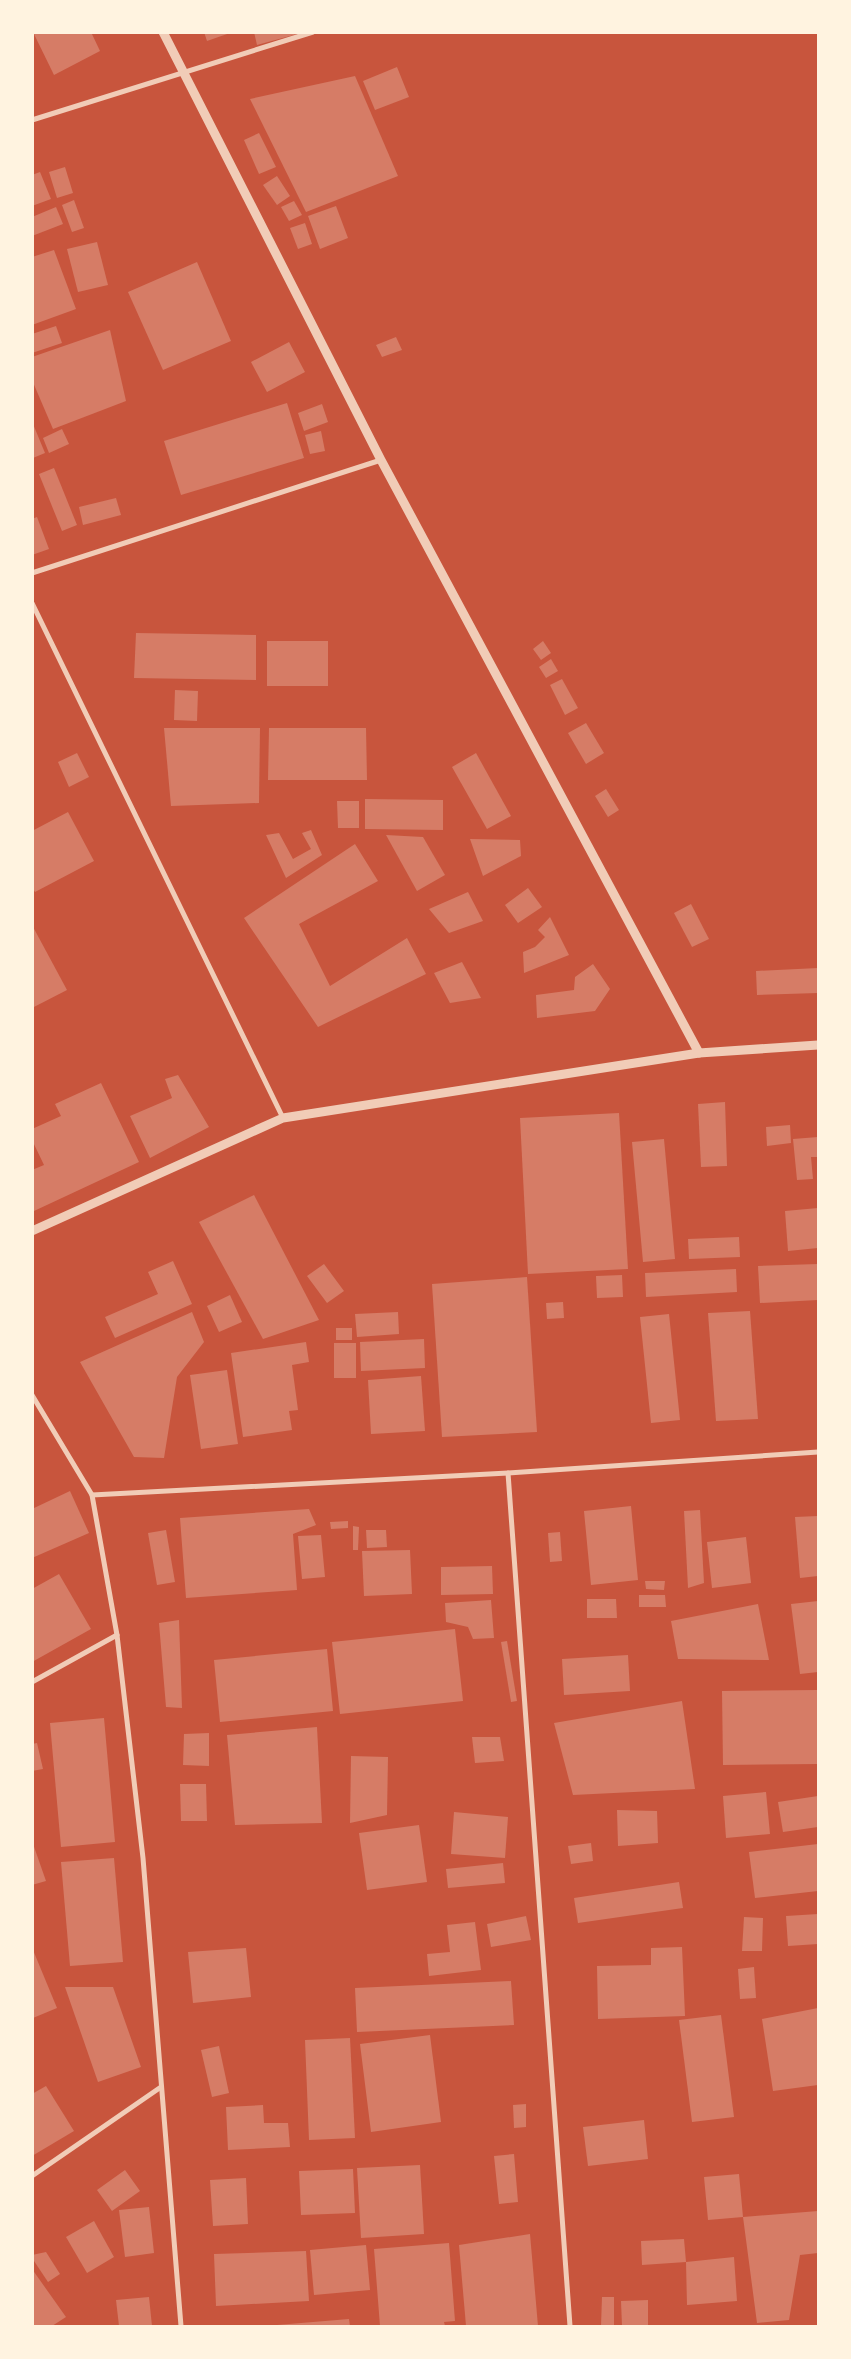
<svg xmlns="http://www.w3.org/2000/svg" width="851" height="2359" viewBox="0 0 851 2359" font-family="Manrope,sans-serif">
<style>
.building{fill:#d67c66}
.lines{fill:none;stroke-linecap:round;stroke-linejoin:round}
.minor{stroke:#f1ccb7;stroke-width:5}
.tertiary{stroke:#f1ccb7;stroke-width:9}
</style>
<rect width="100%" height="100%" fill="#c8553d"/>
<g class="building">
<polygon points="33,32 91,32 100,51 54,75"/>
<polygon points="204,32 230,32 230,33 207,41"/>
<polygon points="254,32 301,32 301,33 257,45"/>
<polygon points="397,67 409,97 375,110 363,81"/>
<polygon points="355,76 398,176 306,212 250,99"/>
<polygon points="259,133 276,167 259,174 244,140"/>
<polygon points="65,167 73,193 57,198 49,172"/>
<polygon points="40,172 51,199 32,206 32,175"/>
<polygon points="277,176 290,196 277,205 263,185"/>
<polygon points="74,200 84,228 72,232 62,205"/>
<polygon points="294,201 302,215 289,221 281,207"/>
<polygon points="336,206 348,238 320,249 308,216"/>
<polygon points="56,207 63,224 32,236 32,217"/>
<polygon points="305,223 312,244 298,249 290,228"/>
<polygon points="97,242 108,285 78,292 67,249"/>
<polygon points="54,250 76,309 32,325 32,257"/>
<polygon points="197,262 231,341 163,370 128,292"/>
<polygon points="56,326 62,343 32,353 32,334"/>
<polygon points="110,330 126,401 53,429 32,380 32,357"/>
<polygon points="396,337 402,350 382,357 376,345"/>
<polygon points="289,342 305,372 267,392 251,362"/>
<polygon points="287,403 304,458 181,495 164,441"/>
<polygon points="322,404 328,422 304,431 298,413"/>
<polygon points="33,424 45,453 33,458"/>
<polygon points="62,429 69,444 49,453 43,438"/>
<polygon points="321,431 325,451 310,454 305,435"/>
<polygon points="54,468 77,525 62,531 39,474"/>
<polygon points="116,498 121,515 83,525 79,507"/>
<polygon points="37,517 49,549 32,555 32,519"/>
<polygon points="136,633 256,635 256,680 134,678"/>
<rect x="267" y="641" width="61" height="45"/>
<polygon points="543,641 551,653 541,660 533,649"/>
<polygon points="551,659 558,671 546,678 539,667"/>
<polygon points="562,679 578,708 565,715 550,685"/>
<polygon points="175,690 198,691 197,721 174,720"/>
<polygon points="586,723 604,753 586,764 568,733"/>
<polygon points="164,728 260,728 259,803 171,806"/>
<polygon points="269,728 366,728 367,780 268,780"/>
<polygon points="77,753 89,777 69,787 58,762"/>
<polygon points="476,753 511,816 487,829 452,767"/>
<polygon points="606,789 619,810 608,817 595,796"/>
<polygon points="365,799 443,800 443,830 365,829"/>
<polygon points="337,801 359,801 359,828 338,828"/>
<polygon points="68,812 94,861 35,892 32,887 32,831"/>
<polygon points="311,830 322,855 286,878 266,835 279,833 293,859 311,849 302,833"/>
<polygon points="386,835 423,837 445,875 417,891"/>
<polygon points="470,839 520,840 521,856 483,876"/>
<polygon points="355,844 378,881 299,924 330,986 407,938 426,974 318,1027 244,918"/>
<polygon points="528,888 542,907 518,923 505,905"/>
<polygon points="468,892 483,921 449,933 429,909"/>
<polygon points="691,904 709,939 692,947 674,913"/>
<polygon points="550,917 569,955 524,973 523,952 535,947 545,937 538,930"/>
<polygon points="32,925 67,990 32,1008"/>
<polygon points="462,962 481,998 450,1003 434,973"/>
<polygon points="593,964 610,989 595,1011 537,1018 536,995 574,990 575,977"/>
<polygon points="818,968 818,993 757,995 756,971"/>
<polygon points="178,1075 209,1127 150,1158 130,1116 172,1098 165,1079"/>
<polygon points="101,1083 139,1162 34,1211 32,1207 32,1170 44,1165 32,1140 32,1129 61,1116 55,1104"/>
<polygon points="725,1102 727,1166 701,1167 698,1104"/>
<polygon points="619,1113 628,1269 528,1274 520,1118"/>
<polygon points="790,1125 791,1143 767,1146 766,1127"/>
<polygon points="818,1137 818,1157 811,1157 813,1179 797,1180 793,1139"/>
<polygon points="664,1139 675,1259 643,1262 632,1142"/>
<polygon points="254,1195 319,1320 263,1339 199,1222"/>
<polygon points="818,1208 818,1248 788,1251 785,1211"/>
<polygon points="739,1237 740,1257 689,1259 688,1239"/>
<polygon points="173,1261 192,1304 115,1338 105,1317 158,1294 148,1272"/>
<polygon points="324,1264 344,1291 327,1303 307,1276"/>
<polygon points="818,1264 818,1300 760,1303 758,1266"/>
<polygon points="736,1269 737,1292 646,1297 645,1273"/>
<polygon points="622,1275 623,1297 597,1298 596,1276"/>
<polygon points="527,1277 537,1432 442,1437 432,1284"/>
<polygon points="230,1295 242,1322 219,1332 207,1306"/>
<polygon points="563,1302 564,1318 547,1319 546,1303"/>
<polygon points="750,1311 758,1419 716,1421 708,1313"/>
<polygon points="192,1312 204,1342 177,1377 164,1458 134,1457 80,1362"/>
<polygon points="398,1312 399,1334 357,1337 355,1314"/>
<polygon points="669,1314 680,1420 651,1423 640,1317"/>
<rect x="336" y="1328" width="16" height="12"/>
<polygon points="424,1339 425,1368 361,1371 360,1342"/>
<polygon points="306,1342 309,1362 292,1365 298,1410 289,1411 292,1430 243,1437 231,1353"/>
<rect x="334" y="1343" width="22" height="35"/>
<polygon points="227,1370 238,1444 201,1449 190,1375"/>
<polygon points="421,1376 425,1431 371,1434 368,1380"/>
<polygon points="70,1491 89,1533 32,1558 32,1509"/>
<polygon points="631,1506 638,1580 591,1585 584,1511"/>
<polygon points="309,1509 316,1525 293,1534 297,1590 186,1598 180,1518"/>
<polygon points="700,1510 704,1583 688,1588 684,1511"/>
<polygon points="818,1516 818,1576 800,1578 795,1517"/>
<polygon points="348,1521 348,1528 331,1529 330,1522"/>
<polygon points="353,1526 359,1527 358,1550 353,1550"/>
<polygon points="166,1530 175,1582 157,1585 148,1533"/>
<polygon points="366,1530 386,1530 387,1547 367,1548"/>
<polygon points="560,1532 562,1561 550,1562 548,1533"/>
<polygon points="321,1535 325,1577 302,1579 298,1536"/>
<polygon points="746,1537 751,1583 712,1588 707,1542"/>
<polygon points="410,1550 412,1594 364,1596 362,1551"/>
<polygon points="492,1566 493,1594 441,1595 441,1567"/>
<polygon points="59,1574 91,1629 32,1662 32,1589"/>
<polygon points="645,1581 665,1581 664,1590 646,1589"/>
<polygon points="639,1595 665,1595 666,1607 639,1607"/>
<polygon points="587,1599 616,1599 617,1618 587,1618"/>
<polygon points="491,1600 494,1638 473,1639 468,1627 446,1622 445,1603"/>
<polygon points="818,1601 818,1672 800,1674 791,1604"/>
<polygon points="758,1604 769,1660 678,1659 671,1621"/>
<polygon points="179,1620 182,1708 166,1707 159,1623"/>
<polygon points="455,1629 463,1701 340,1714 332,1642"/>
<polygon points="507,1641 517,1701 511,1702 501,1642"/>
<polygon points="327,1649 333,1711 220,1722 214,1660"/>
<polygon points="628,1655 630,1691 564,1695 562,1659"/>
<polygon points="818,1690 818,1764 723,1765 722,1691"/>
<polygon points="682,1701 695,1789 573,1795 554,1723"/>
<polygon points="104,1718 115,1842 61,1847 50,1723"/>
<polygon points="317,1727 322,1823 235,1825 227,1735"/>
<polygon points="209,1733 209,1766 183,1765 184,1734"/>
<polygon points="472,1737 500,1737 504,1761 475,1763"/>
<polygon points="37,1743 43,1769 32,1771 32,1744"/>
<polygon points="351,1756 388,1757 387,1815 350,1823"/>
<polygon points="180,1784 206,1784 207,1821 181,1821"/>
<polygon points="766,1792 770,1834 726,1838 723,1796"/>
<polygon points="818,1796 818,1827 783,1832 778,1802"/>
<polygon points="617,1810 657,1811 658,1843 618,1846"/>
<polygon points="454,1812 508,1817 505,1858 451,1854"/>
<polygon points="419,1825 427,1882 367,1890 359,1833"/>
<polygon points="32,1841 46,1881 32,1885"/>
<polygon points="591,1843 593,1861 571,1864 568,1846"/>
<polygon points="818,1844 818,1891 755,1898 749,1852"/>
<polygon points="114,1858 123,1962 70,1966 61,1862"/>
<polygon points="503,1863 505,1883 448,1888 446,1869"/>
<polygon points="679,1882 683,1908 578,1923 574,1898"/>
<polygon points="818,1914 818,1944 788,1946 786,1916"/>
<polygon points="526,1916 531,1940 491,1947 487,1924"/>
<polygon points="744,1917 763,1918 762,1951 742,1951"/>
<polygon points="475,1922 481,1970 429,1976 427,1954 450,1952 447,1925"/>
<polygon points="682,1947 685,2016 598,2019 597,1966 651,1965 651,1948"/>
<polygon points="246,1948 251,1997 193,2003 188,1952"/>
<polygon points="33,1950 57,2008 33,2018"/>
<polygon points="754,1967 756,1998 740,1999 738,1969"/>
<polygon points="511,1981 514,2025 357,2032 355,1988"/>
<polygon points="65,1987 113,1987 141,2067 98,2082"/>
<polygon points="818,2008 818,2085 773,2091 762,2019"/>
<polygon points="721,2015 734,2117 692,2122 679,2020"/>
<polygon points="430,2035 441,2122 371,2132 360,2044"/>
<polygon points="350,2038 355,2138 309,2140 305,2040"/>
<polygon points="219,2046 229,2093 212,2097 201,2050"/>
<polygon points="46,2086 74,2131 32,2156 32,2094"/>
<polygon points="526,2104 526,2127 514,2128 513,2105"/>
<polygon points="263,2105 264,2123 288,2123 290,2147 228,2150 226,2107"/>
<polygon points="644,2120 648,2159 588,2166 583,2127"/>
<polygon points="514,2154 518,2202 499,2204 494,2156"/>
<polygon points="420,2165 424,2234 361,2238 357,2168"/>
<polygon points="353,2169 355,2213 301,2215 299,2171"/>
<polygon points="125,2170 140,2191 112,2211 97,2190"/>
<polygon points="739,2174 743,2217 818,2211 818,2253 800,2255 789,2320 757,2323 743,2217 708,2220 704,2177"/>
<polygon points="246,2178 248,2224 213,2226 210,2180"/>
<polygon points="149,2207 154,2253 125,2257 119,2210"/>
<polygon points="94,2221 114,2257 87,2273 66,2237"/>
<polygon points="530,2234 538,2326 466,2326 459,2245"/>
<polygon points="684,2239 686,2262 734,2257 737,2301 687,2305 686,2262 642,2265 641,2241"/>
<polygon points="449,2243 455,2321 444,2322 445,2326 380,2326 374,2249"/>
<polygon points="366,2245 370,2290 314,2295 310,2250"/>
<polygon points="306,2251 309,2301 216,2306 214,2254"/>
<polygon points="46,2252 60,2274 48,2282 32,2258 32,2255"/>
<polygon points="32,2269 66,2317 52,2326 32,2326"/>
<polygon points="149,2297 152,2326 119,2326 116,2300"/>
<polygon points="602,2297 614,2297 614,2326 601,2326"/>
<polygon points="648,2300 648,2326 622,2326 621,2301"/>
<polygon points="349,2319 350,2326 277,2326 277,2325"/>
</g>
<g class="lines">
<g class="minor">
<polyline points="32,120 313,32"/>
<polyline points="32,573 381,460"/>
<polyline points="32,603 283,1118"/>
<polyline points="32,1395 92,1495 117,1635 143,1858 181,2326"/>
<polyline points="508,1473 570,2326"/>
<polyline points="92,1495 508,1473 818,1452"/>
<polyline points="32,1682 117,1635"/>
<polyline points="32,2176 161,2087"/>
</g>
<g class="tertiary">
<polyline points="163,32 381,460 699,1053"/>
<polyline points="32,1231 283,1118 699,1053 818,1045"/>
</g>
</g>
<rect width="851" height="2359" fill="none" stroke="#fff3e0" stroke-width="68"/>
</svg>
